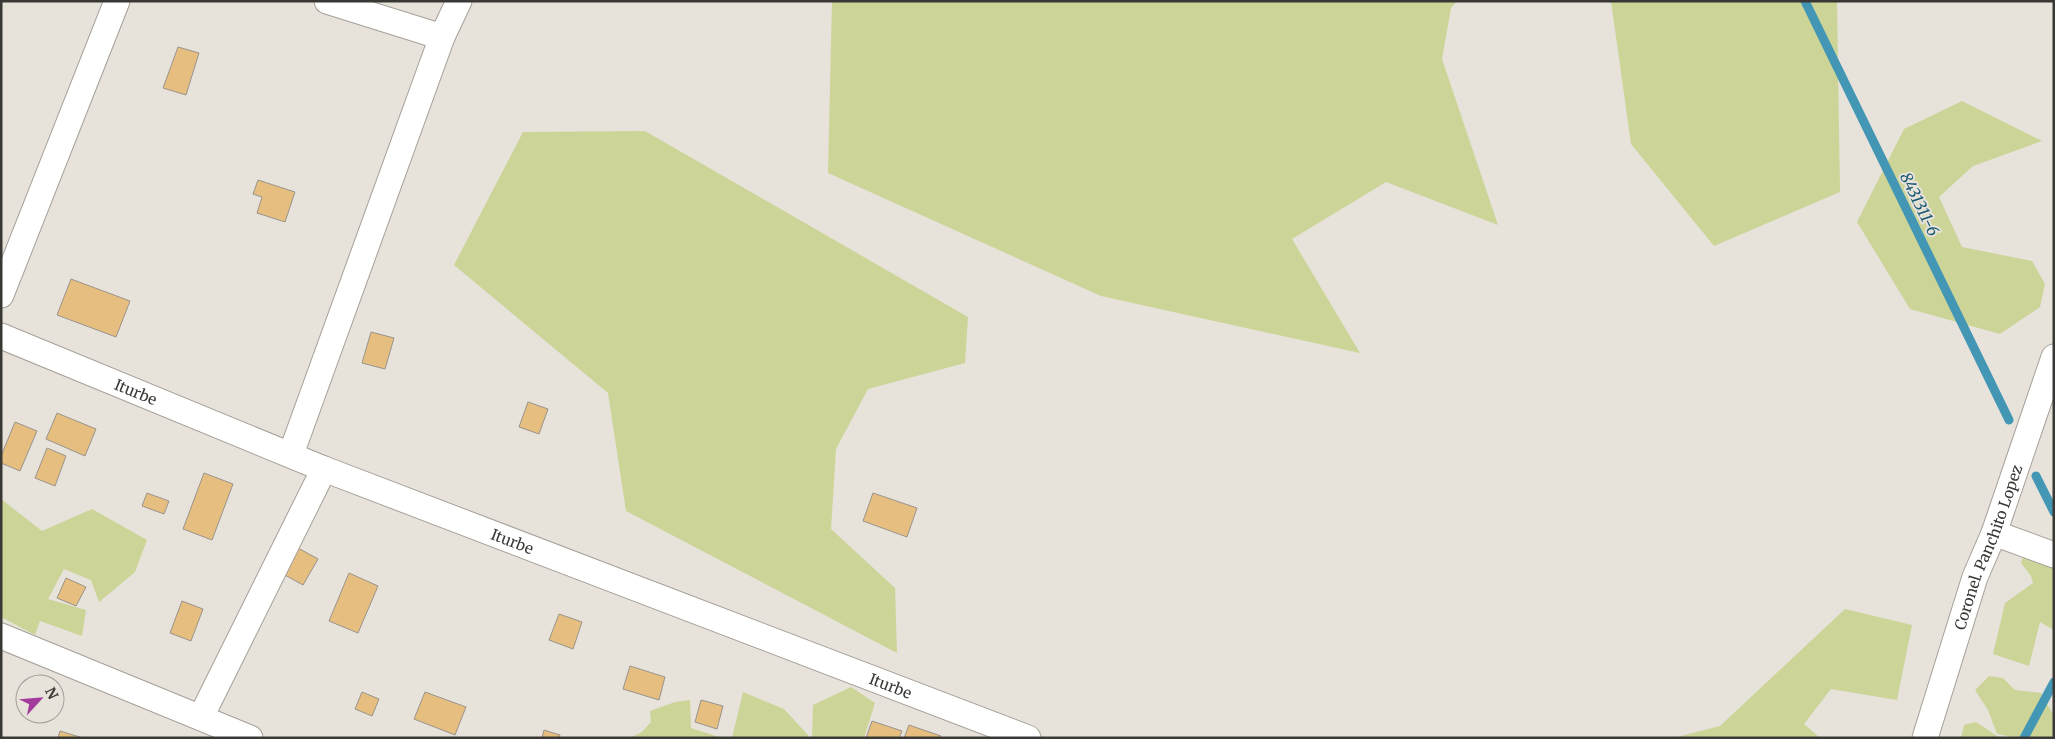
<svg xmlns="http://www.w3.org/2000/svg" width="2055" height="739" viewBox="0 0 2055 739" font-family="Merriweather,serif">
<style>
.green{fill:#ccd597}
.lines{fill:none;stroke-linecap:round;stroke-linejoin:round}
.stream{stroke:#4397b5;stroke-width:9}
.building{fill:#e6be7f;stroke:#99948d}
.minor-casing{stroke:#a5a098;stroke-width:27}
.minor{stroke:#fff;stroke-width:25}
.labels{text-anchor:middle;dominant-baseline:central;stroke-width:4;stroke-linejoin:round;paint-order:stroke}
.street-label{font-size:15px;fill:#3a3835;stroke:#e7e2da}
.water-label{font-size:16px;font-style:italic;fill:#1a5c73;stroke:#e7e2da}
</style>
<rect width="100%" height="100%" fill="#e7e2da"/>
<g class="green">
<polygon points="832,1 1457,1 1451,8 1442,59 1498,225 1386,182 1292,239 1360,353 1101,296 828,173"/>
<polygon points="1611,1 1837,1 1840,192 1714,246 1631,144"/>
<polygon points="1962,101 2042,141 1973,166 1939,197 1962,247 2032,261 2045,284 2040,307 2000,334 1910,309 1857,222 1904,129"/>
<polygon points="645,131 968,317 965,363 868,389 836,449 831,529 895,588 897,653 626,511 608,393 454,265 523,132"/>
<polygon points="1,499 42,531 92,509 147,540 135,572 99,602 91,580 64,569 48,599 86,610 82,636 40,621 35,635 1,617"/>
<polygon points="2026,548 2054,564 2054,630 2040,622 2029,666 1993,654 2005,603 2033,583 2031,576 2021,563"/>
<polygon points="1845,609 1912,625 1897,700 1831,689 1804,724 1820,738 1673,738 1720,726"/>
<polygon points="1989,676 2003,678 2015,690 2041,693 2054,716 2054,738 2017,738 1997,734 1988,710 1975,690"/>
<polygon points="851,687 875,703 864,738 812,738 813,705"/>
<polygon points="743,692 784,709 808,735 808,738 732,738"/>
<polygon points="690,700 691,728 722,738 630,738 642,732 651,722 650,711 675,702"/>
<polygon points="1976,722 2000,738 1961,738 1964,725"/>
</g>
<g class="lines">
<g class="stream">
<polyline points="1805,1 2009,420"/>
<polyline points="2036,476 2054,512"/>
<polyline points="2024,738 2054,682"/>
</g>
</g>
<g class="building">
<polygon points="178,47 199,53 186,95 163,88"/>
<polygon points="258,180 295,192 285,222 257,213 262,197 253,194"/>
<polygon points="71,279 130,301 116,337 57,315"/>
<polygon points="371,332 394,338 385,369 362,363"/>
<polygon points="528,402 548,409 539,434 519,427"/>
<polygon points="57,413 96,429 85,456 46,439"/>
<polygon points="15,422 37,431 20,471 1,463 1,456"/>
<polygon points="47,448 66,456 55,486 35,478"/>
<polygon points="204,473 233,484 212,540 183,529"/>
<polygon points="147,493 169,501 164,514 142,506"/>
<polygon points="873,493 917,508 907,537 863,521"/>
<polygon points="289,543 318,559 303,585 283,574"/>
<polygon points="349,573 378,586 358,633 329,621"/>
<polygon points="66,578 86,587 76,606 57,598"/>
<polygon points="182,601 203,609 191,641 170,633"/>
<polygon points="559,614 582,622 573,649 549,640"/>
<polygon points="630,666 665,677 659,700 623,689"/>
<polygon points="362,692 379,699 372,716 355,709"/>
<polygon points="425,692 466,707 455,735 414,719"/>
<polygon points="701,700 723,706 717,729 695,722"/>
<polygon points="872,721 902,731 899,738 866,738"/>
<polygon points="909,725 941,736 940,738 904,738"/>
<polygon points="544,730 560,735 559,738 542,738"/>
<polygon points="60,731 83,738 58,738"/>
</g>
<g class="lines">
<defs>
<g id="minor">
<polyline points="327,1 442,37 459,1"/>
<polyline points="1,295 117,1"/>
<path id="s1" d="M1,336L324,469L1028,738"/>
<polyline points="291,454 442,37"/>
<polyline points="1994,533 2054,555"/>
<polyline points="1,636 250,738"/>
<polyline points="201,717 324,469"/>
<path id="s2" d="M1925,738L1975,577L1994,533L2054,357"/>
</g>
</defs>
<use href="#minor" class="minor-casing"/>
<use href="#minor" class="minor"/>
</g>
<g class="labels">
<g class="street-label">
<text stroke="none"><textPath href="#s1" startOffset="146">Iturbe</textPath></text>
<text stroke="none"><textPath href="#s1" startOffset="551">Iturbe</textPath></text>
<text stroke="none"><textPath href="#s2" startOffset="201">Coronel. Panchito Lopez</textPath></text>
<text stroke="none"><textPath href="#s1" startOffset="956">Iturbe</textPath></text>
</g>
<g class="water-label">
<text transform="translate(1920 204) rotate(64)">8431311-6</text>
</g>
</g>
<rect width="2055" height="739" fill="none" stroke="#3a3835" stroke-width="5"/>
<g transform="translate(40 699) rotate(64)"><circle r="24" fill="#e7e2da" stroke="#a29e98"/>
<path d="M0-4L9 19L0 12L-9 19Z" fill="#a43c9e"/>
<text y="-8" font-size="14" font-weight="bold" text-anchor="middle" fill="#3a3835">N</text>
</g>
</svg>
